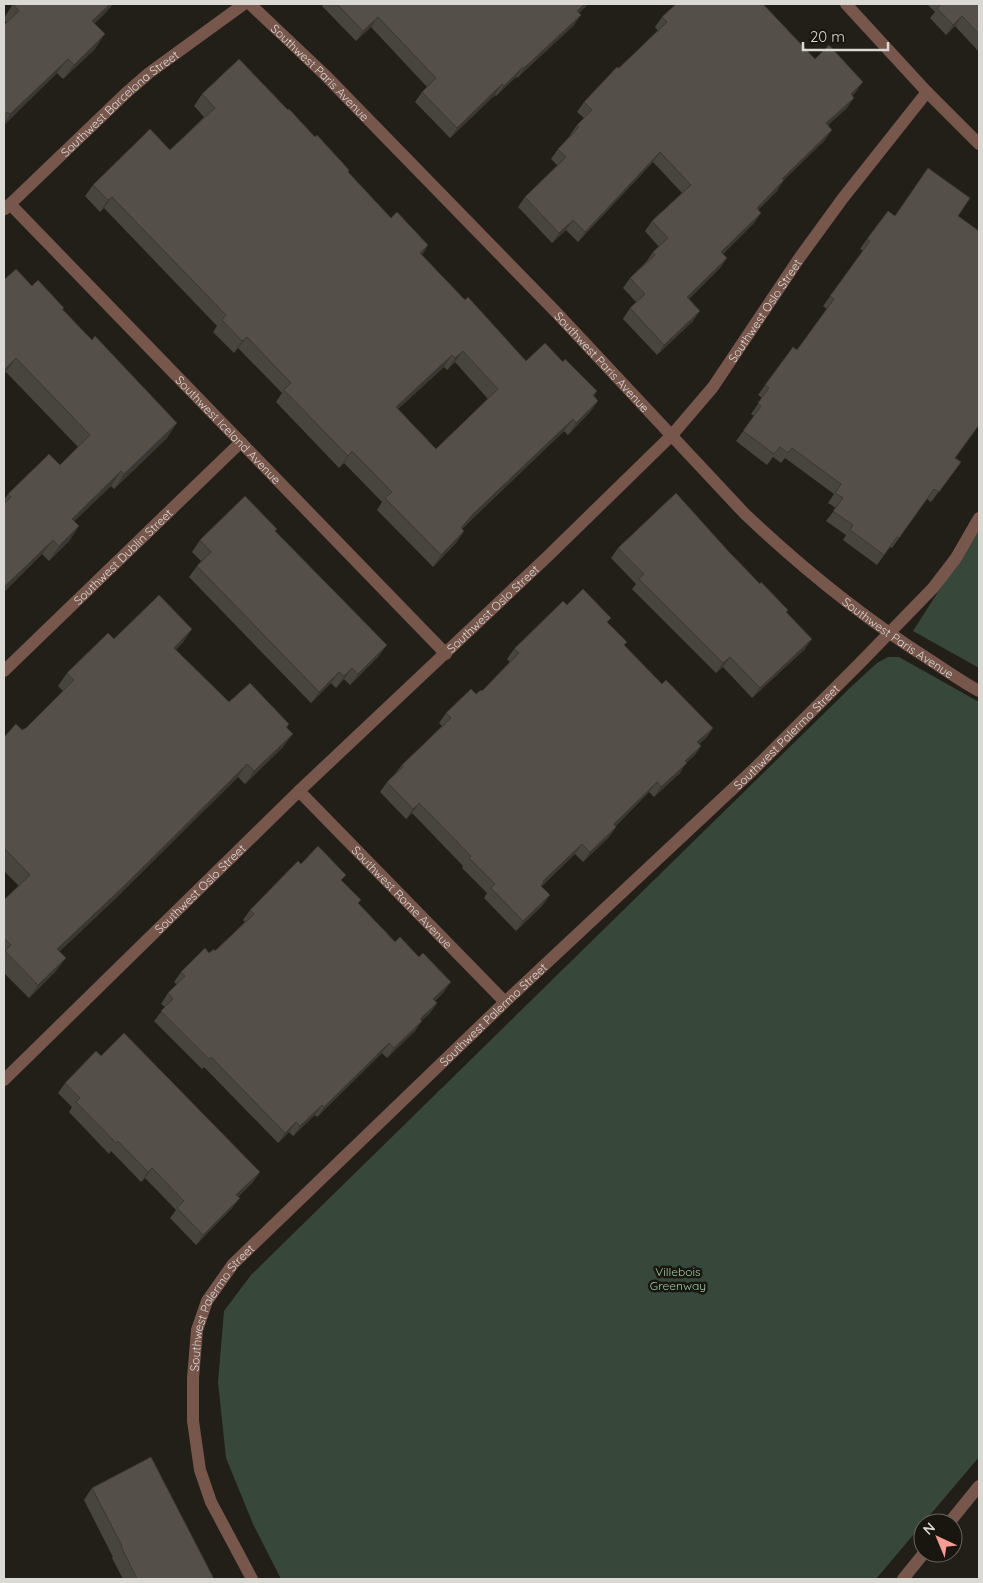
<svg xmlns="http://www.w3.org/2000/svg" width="983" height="1583" viewBox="0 0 983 1583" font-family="Quicksand,sans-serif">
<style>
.green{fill:#37483b}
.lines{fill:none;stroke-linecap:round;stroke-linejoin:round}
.minor{stroke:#77564c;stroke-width:12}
.wall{fill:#48443e;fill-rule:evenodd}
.shaded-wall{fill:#3b3732}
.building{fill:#544f48;stroke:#3b3732;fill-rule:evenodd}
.labels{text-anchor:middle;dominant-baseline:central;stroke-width:5;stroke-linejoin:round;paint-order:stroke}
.street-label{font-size:12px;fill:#dbd9d4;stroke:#19150f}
.park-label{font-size:12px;fill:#9ccca6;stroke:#19150f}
</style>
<rect width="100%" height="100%" fill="#221e18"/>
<g class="green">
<polygon points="979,528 979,668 913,631"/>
<polygon points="888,657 899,657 979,702 979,1457 876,1579 281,1579 253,1524 226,1458 218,1382 224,1311 251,1275 852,686 877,663"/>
</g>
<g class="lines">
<g class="minor">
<path id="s1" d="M250,4L325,75L554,310L745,514C802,568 861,616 927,658C944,669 961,681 979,691"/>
<polyline points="846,4 927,92 979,144"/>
<path id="s2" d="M10,204L446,654"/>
<path id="s3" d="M5,209L126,93L149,73L244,4"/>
<path id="s4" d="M4,671L241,442"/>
<path id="s5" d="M299,791L505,1002"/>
<path id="s6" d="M4,1080L299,791L547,557L672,435L713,387L800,257L843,198L927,92"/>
<polyline points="949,1523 979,1486"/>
<path id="s7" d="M252,1579L211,1502L200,1470L193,1421V1378L197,1330L207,1301L233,1264L505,1002L754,769L860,663L933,588L956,558L979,518"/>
<polyline points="903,1579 924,1553"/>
</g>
</g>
<g class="wall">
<polygon points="13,4 113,4 107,11 95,23 95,49 63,79 57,73 4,125 4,25 6,23 4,20 4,18"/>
<polygon points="324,4 588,4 579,13 574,25 517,78 516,77 496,96 495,95 450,138 415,102 422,92 427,87 371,27 356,41 322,6"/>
<polygon points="927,4 979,4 979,52 955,26 946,35 930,18 935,12"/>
<polygon points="662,17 815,59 856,92 852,96 847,108 828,125 825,140 783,180 777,191 758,210 761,213 754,223 723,254 727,258 720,268 689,299 693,321 657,355 623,319 630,308 637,303 623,288 630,278 646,262 653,252 659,247 645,231 652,221 682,193 653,162 578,242 566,230 552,243 518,207 525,197 558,166 551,159 558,149 570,136 570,135 577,125 584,118 577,112 584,102 658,31 655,27"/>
<path d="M202,94L288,110L315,137L391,218L428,245L422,255L465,300L526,361L563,362L597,391L594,396L598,401L590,412L568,435L564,431L464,527L462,529L464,531L456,543L433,567L377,510L382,502L344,463L339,468L276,402L282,393L238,348L234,353L213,332L217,326L104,208L100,212L85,196L93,185L170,150L204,117L194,106ZM455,362L488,399L436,449L398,409L444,367L447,370Z"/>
<polygon points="895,216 958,216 955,458 961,462 931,502 927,499 892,548 890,547 877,565 843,540 846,535 826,521 836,508 828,503 834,494 785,458 781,463 773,457 767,465 736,441 754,416 751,414 762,398 758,395 793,347 797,350 827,309 823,306 863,251 860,249 867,239"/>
<polygon points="32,286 63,309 167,438 114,489 111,486 74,521 79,526 69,541 49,561 42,554 4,592 4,500 8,494 60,465 78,447 6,372"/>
<polygon points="277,529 275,531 379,656 350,685 344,679 336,688 331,683 311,703 189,577 197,566 201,561 192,552 200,540"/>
<polygon points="618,548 730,553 760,584 788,610 787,612 805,649 752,698 723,667 716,673 632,589 636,584 611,558"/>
<polygon points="567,605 608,623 624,646 662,684 713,728 706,738 699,744 701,746 694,756 685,764 680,773 654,797 649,792 616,826 616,827 609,837 583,862 575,854 542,886 543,905 516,931 484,898 487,893 462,868 463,866 412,813 406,819 380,792 387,782 394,775 402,765 442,726 439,723 446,713 482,691 510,662 507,659 514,649"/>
<polygon points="192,629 183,642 176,650 229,702 289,724 287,728 283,747 245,784 238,777 115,899 60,951 56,971 29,998 4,973 4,900 19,886 4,871 4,737 22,730 26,728 63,691 58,686 67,673 114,639"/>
<polygon points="301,864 342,881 359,904 444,992 435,1001 437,1003 430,1013 421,1021 415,1031 387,1058 382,1053 317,1117 315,1115 293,1136 289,1132 278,1143 204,1067 202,1069 154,1021 165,1007 161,1004 168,993 177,985 174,982 181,972 209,953 215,951 245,922 243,920 250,910"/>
<polygon points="101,1056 260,1172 253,1182 238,1197 240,1198 232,1208 196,1245 170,1218 176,1210 145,1178 141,1182 111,1151 109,1154 69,1112 72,1107 58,1093 65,1083"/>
<polygon points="92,1488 214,1579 123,1579 112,1558 113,1557 84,1500"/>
</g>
<g class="shaded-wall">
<polygon points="110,4 113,4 107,11 82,36 92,21"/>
<polygon points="584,4 588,4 570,21 577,11"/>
<polygon points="581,15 574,25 517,78 524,68"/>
<polygon points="962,16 955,26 946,35 953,25"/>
<polygon points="378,17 371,27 356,41 363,31"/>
<polygon points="105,34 95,49 63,79 74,65"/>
<polygon points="68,59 57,73 4,125 4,123 10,114"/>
<polygon points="523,67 516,77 496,96 504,86"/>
<polygon points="863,82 856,92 844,104 851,94"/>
<polygon points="502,84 495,95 450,138 457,128"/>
<polygon points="854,98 847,108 819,133 826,123"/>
<polygon points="832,130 825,140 775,189 782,179"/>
<polygon points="660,152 653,162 578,242 585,232"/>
<polygon points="784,180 777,191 750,218 757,208"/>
<polygon points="112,197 104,208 100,212 108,200"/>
<polygon points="761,213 754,223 714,262 721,252"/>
<polygon points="573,220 566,230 552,243 559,233"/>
<polygon points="428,245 420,257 420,253"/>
<polygon points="727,258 720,268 680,307 687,297"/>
<polygon points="700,311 693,321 657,355 664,345"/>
<polygon points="247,337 238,348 234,353 242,341"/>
<polygon points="463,351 455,362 447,370 455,358"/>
<polygon points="452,355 444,367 387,419 396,407"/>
<polygon points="16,358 6,372 4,375 4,370"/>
<polygon points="598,401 590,412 568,435 576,423"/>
<polygon points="573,419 564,431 464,527 453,539 461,528 472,515"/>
<polygon points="177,423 167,438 114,489 124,474"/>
<polygon points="352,451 344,463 339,468 348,456"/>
<polygon points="121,471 111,486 62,533 72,519"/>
<polygon points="79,526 69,541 49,561 59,546"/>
<polygon points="464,531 456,543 433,567 441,555"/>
<polygon points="53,540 42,554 4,592 4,587"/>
<polygon points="192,629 183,642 165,661 174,648"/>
<polygon points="812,639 805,649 752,698 760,688"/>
<polygon points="387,645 379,656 350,685 358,674"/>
<polygon points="730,657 723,667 716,673 723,663"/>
<polygon points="352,668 344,679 336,688 344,676"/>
<polygon points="339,672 331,683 311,703 319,692"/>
<polygon points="713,728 706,738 690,752 697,742"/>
<polygon points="293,734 283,747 245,784 254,771"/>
<polygon points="701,746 694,756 685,764 680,773 654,797 661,787 685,761"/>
<polygon points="247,764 238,777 115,899 48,962 57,949"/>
<polygon points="657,782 649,792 607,834 614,824"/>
<polygon points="419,803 412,813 406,819 413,809"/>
<polygon points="616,827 609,837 583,862 590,852"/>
<polygon points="582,844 575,854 542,886 534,896 543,881"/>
<polygon points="550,895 543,905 516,931 523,921"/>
<polygon points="66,958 56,971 29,998 38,985"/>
<polygon points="451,982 444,992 426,1009 433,999"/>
<polygon points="437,1003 430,1013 413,1029 420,1019"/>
<polygon points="422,1021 415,1031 387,1058 394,1048"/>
<polygon points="389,1043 382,1053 317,1117 324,1107"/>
<polygon points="322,1105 315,1115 293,1136 300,1126"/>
<polygon points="296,1122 289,1132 278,1143 285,1133"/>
<polygon points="152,1168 145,1178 141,1182 148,1172"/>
<polygon points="260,1172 253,1182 229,1205 236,1195"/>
<polygon points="240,1198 232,1208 196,1245 203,1235"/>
</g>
<g class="building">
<polygon points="13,4 110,4 92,21 105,34 74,65 68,59 10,114 7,112 4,116 4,25 19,11"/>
<polygon points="337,4 584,4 577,11 581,15 524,68 523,67 504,86 502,84 457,128 422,92 436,78 378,17 363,31"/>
<polygon points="676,4 763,4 815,59 829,45 863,82 851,94 854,98 826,123 832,130 782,179 784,180 757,208 761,213 721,252 727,258 687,297 700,311 664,345 630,308 645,294 630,278 655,255 653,252 668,238 652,221 691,185 660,152 585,232 573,220 559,233 525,197 566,157 558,149 579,127 577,125 592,110 584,102 617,67 619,68 667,22 662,17"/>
<polygon points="942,4 979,4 979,34 962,16 953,25 937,8"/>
<path d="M239,59L288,110L289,109L315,137L317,135L349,170L348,172L391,218L397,212L428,245L420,253L465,300L468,297L526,361L545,343L563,362L565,359L597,391L593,395L598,401L576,423L573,419L472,515L461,528L464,531L441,555L385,498L392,492L352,451L348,456L284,390L291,383L247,337L242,341L222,320L226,315L112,197L108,200L93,185L150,129L170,150L215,108L202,94ZM463,351L498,389L436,449L396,407L452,355L455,358Z"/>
<polygon points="928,168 970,198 958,216 979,231 979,425 955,458 961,462 939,492 934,489 899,538 897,537 884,555 850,530 853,525 833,511 843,498 835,493 841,484 792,448 788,453 780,447 774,454 743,431 761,406 758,403 769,388 765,385 793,347 797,350 834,299 830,296 870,241 867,239 888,211 895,216"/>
<polygon points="16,269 32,286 38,280 64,308 62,309 92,340 95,336 177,423 124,474 121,471 72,519 79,526 59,546 53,540 4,587 4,504 11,497 8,494 49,454 60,465 90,435 16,358 4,370 4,280"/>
<polygon points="676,493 730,553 760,584 761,582 788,610 786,612 812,639 760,688 730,657 723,663 639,579 644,574 618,548"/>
<polygon points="245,496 277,529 275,531 387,645 358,674 352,668 344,676 339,672 319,692 197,566 211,552 200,540"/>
<polygon points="583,589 611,618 607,622 627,642 624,645 662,684 666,680 713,728 697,742 701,746 685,761 687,763 661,787 657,782 614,824 616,827 590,852 582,844 543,881 544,882 541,886 550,895 523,921 491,888 495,884 469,858 471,856 419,803 413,809 387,782 403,767 402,765 451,718 446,713 471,689 476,694 481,690 482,691 519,653 514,649 563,601 567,605"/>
<polygon points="159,595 192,629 174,648 229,702 250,683 289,724 286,727 293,734 254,771 247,764 124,886 57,949 66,958 38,985 5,951 11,945 4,938 4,900 30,875 4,848 4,737 16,724 22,730 26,728 74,680 67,673 108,633 114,639"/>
<polygon points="318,846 346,875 341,880 361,900 358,903 395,942 400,937 419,957 423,953 451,982 433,999 437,1003 420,1019 422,1021 394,1048 389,1043 324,1107 322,1105 300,1126 296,1122 285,1133 211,1057 209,1059 161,1011 173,999 168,993 185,976 181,972 205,948 209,953 214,949 215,951 254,914 250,910 298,861 301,864"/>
<polygon points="124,1033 260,1172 236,1195 240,1198 203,1235 177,1208 184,1201 152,1168 148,1172 118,1141 116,1143 76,1102 80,1098 65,1083 96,1051 101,1056"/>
<polygon points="151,1457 214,1579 137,1579 121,1546 122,1546 92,1488"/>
</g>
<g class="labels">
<g class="street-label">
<text stroke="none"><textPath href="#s1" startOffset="98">Southwest Paris Avenue</textPath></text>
<text stroke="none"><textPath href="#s3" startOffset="156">Southwest Barcelona Street</textPath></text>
<text stroke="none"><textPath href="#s6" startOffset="1084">Southwest Oslo Street</textPath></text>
<text stroke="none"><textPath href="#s1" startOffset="502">Southwest Paris Avenue</textPath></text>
<text stroke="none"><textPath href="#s2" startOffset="314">Southwest Iceland Avenue</textPath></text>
<text stroke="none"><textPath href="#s4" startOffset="165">Southwest Dublin Street</textPath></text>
<text stroke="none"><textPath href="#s6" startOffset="679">Southwest Oslo Street</textPath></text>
<text stroke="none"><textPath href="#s1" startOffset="908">Southwest Paris Avenue</textPath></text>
<text stroke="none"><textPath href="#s7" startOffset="1102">Southwest Palermo Street</textPath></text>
<text stroke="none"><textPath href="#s6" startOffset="274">Southwest Oslo Street</textPath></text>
<text stroke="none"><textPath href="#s5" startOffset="148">Southwest Rome Avenue</textPath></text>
<text stroke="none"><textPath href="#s7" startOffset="698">Southwest Palermo Street</textPath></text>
<text stroke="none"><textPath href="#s7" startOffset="292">Southwest Palermo Street</textPath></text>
</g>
<g class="park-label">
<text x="678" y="1271">Villebois<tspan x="678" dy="14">Greenway</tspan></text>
</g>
</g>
<rect width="983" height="1583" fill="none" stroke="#dbd9d4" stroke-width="10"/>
<g transform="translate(938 1538) rotate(316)"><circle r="24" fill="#19150f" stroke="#67635e"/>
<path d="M0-4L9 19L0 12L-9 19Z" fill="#f59c94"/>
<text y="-8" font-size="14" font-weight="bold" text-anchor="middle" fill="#dbd9d4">N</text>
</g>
<path d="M803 42v8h85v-8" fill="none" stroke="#dbd9d4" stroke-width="2.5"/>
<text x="810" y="42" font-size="15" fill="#dbd9d4" stroke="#19150f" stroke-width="4" paint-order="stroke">20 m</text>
</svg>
